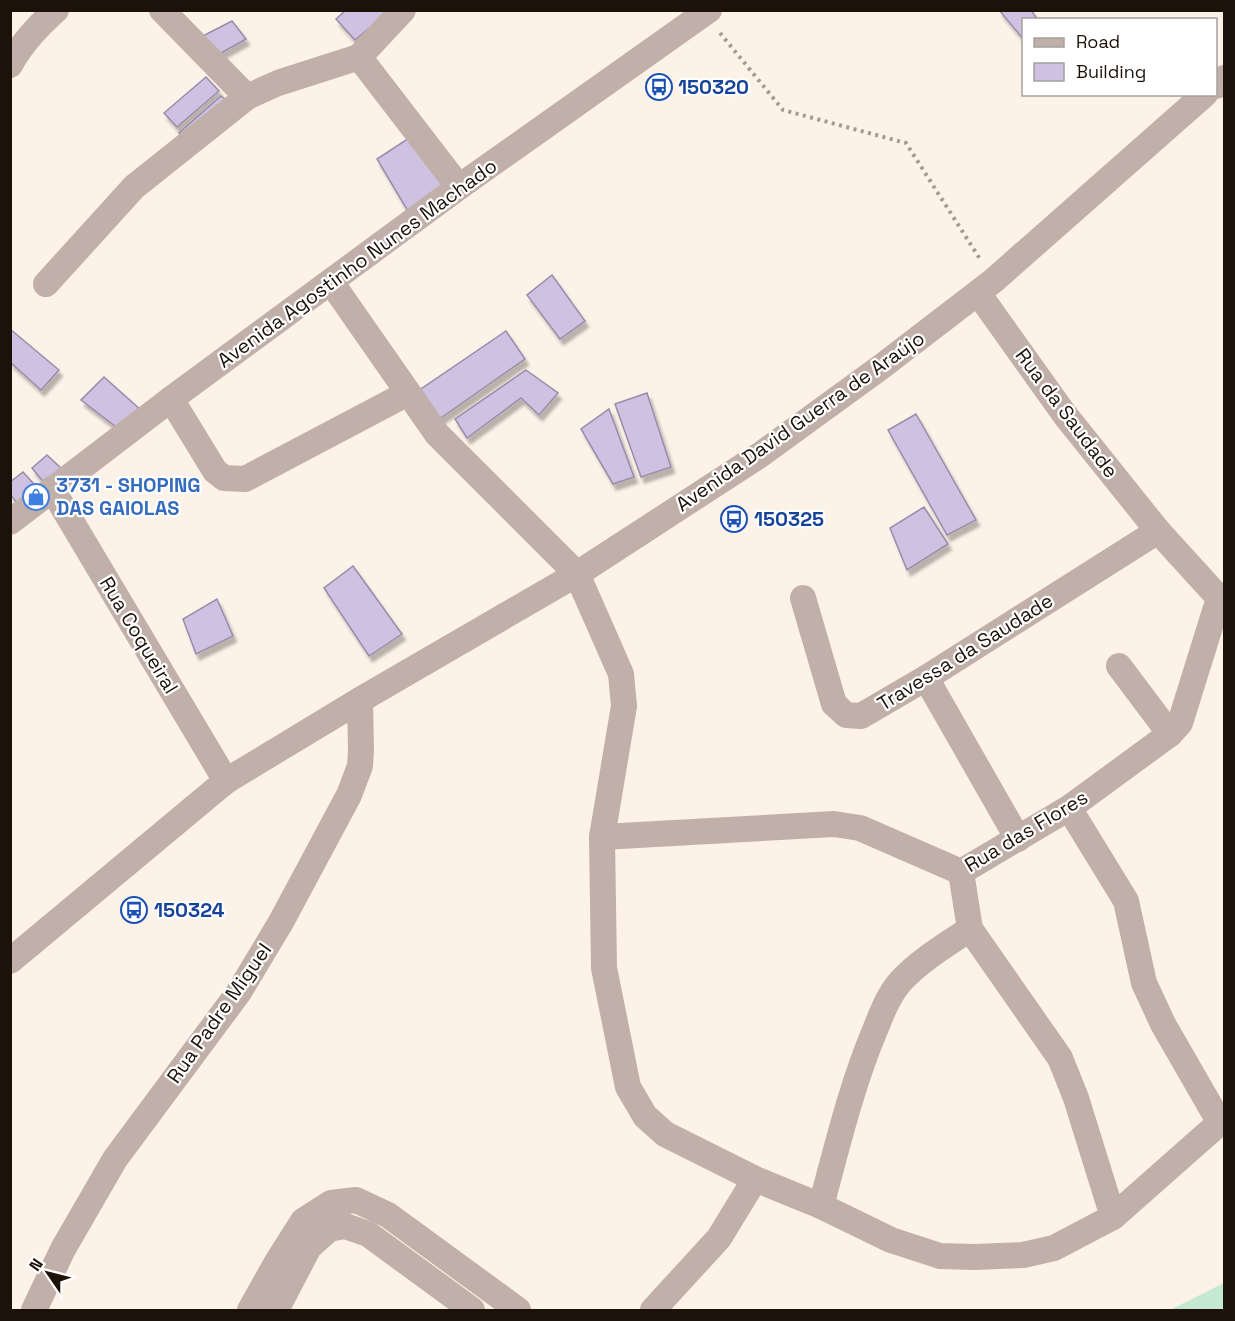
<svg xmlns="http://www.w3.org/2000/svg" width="1235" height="1321" viewBox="0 0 1235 1321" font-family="'Space Grotesk',sans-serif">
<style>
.green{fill:#c4e9d0}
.building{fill:#cec1e1;stroke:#998caa;stroke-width:1.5;filter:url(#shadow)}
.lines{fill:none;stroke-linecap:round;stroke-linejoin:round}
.path{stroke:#a49a90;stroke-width:4;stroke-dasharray:3 4.5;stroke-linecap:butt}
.minor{stroke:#c0b0a9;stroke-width:26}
.labels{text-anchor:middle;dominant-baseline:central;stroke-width:4.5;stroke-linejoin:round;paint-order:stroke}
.transit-label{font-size:20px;font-weight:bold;fill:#164399;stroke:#fff;text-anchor:start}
.street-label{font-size:20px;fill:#1c1209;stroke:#fff}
.shop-label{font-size:20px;font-weight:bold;fill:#366cbe;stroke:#fff;text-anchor:start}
</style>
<defs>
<filter id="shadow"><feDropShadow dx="3.5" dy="6" stdDeviation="1.5" flood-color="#0004"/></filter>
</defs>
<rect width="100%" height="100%" fill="#fdf2e8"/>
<polygon class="green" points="1224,1283 1224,1310 1170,1310"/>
<g class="building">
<polygon points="346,10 391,10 355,40 336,19"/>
<polygon points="999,10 1031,10 1038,20 1024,20 1024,40"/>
<polygon points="232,21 246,39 214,57 197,39"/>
<polygon points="206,77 219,91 177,127 164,113"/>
<polygon points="221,96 232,104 185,142 179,133"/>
<polygon points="409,138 445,188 409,213 377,159"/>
<polygon points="552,275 585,321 560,339 527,295"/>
<polygon points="10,329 59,370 41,390 10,362"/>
<polygon points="506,331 525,359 438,420 418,391"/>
<polygon points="526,370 558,393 539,415 521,398 467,438 455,419"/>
<polygon points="104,377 142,411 120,430 81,400"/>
<polygon points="647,393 671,467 641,477 615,404"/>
<polygon points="609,409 634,477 613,484 581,429"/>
<polygon points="916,414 976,520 947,535 888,430"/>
<polygon points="47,455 63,470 45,484 32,468"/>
<polygon points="23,472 41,492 21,508 10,494 10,482"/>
<polygon points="924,507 948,544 907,570 890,528"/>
<polygon points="353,566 402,634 369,656 324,588"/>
<polygon points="217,599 233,636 196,654 183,619"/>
</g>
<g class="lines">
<polyline class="path" points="720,33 783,110 906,143 980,259"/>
<g class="minor">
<polyline points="162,10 247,97"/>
<polyline points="359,57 459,187"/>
<polyline points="359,57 403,10"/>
<path d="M10,65C21,44 38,26 56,10"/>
<polyline points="1216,86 1224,78"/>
<polyline points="331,282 437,434 577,574 621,674 624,706 602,837 604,968 628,1087 645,1116 665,1134 755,1179 821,1206 891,1240 940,1256 975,1257 1023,1255 1054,1248 1113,1217 1224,1119"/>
<polyline points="46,284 134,187 247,97 278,83 359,57"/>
<polyline points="171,399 215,471 224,478 245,479 408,393"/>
<polyline points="52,489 226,781"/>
<polyline points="10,522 171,399 459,187 709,10"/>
<polyline points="803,598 834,704 846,715 861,716 926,678 1158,531"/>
<polyline points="1119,666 1170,734"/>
<polyline points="926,678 1018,839"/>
<polyline points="1069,808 1126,901 1144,983 1163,1024 1220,1123"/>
<polyline points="602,837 834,824 860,828 961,872 1069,808 1170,734 1180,723 1219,598 1158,531 1065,415 978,293"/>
<polyline points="961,872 970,929 1060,1058 1076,1098 1113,1217"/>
<polyline points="10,961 226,781 360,700 577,574 760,455 881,367 993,281 1205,94"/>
<path d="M821,1206C837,1147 851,1087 875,1030C882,1013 888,996 900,982C919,961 947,944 970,929"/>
<polyline points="34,1310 63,1249 115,1159 239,992 281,922 349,795 360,766 361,750 360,700"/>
<polyline points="250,1310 277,1262 303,1221 331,1203 356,1200 388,1215 518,1310"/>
<polyline points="276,1310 309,1247 329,1229 345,1226 368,1234 472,1310"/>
<polyline points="653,1310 719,1238 755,1179"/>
</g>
</g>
<defs>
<symbol id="bus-ring" viewBox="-11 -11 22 22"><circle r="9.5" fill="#fff" stroke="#1a4fb4" stroke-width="1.5"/><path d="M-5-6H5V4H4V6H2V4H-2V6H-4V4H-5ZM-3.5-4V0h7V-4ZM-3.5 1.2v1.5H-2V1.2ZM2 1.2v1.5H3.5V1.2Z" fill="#1a4fb4"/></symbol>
<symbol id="shop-ring" viewBox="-11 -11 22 22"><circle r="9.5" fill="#fff" stroke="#3f7fe0" stroke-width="1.5"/><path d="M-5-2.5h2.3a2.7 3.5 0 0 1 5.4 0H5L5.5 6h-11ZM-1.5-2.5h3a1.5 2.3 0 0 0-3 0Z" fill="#3f7fe0"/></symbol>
</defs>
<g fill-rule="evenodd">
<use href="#bus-ring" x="644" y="72" width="30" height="30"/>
<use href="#shop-ring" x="21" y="482" width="30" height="30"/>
<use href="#bus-ring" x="719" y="504" width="30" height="30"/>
<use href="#bus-ring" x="119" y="895" width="30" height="30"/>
</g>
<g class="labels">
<g class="transit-label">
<text x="678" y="87">150320</text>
<text x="754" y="519">150325</text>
<text x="154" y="910">150324</text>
</g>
<g class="street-label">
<text transform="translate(357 263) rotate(-36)">Avenida Agostinho Nunes Machado</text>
<text transform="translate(1067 413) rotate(53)">Rua da Saudade</text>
<text transform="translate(800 421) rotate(-35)">Avenida David Guerra de Araújo</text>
<text transform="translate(139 635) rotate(59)">Rua Coqueiral</text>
<text transform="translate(965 652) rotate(-32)">Travessa da Saudade</text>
<text transform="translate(1026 831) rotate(-31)">Rua das Flores</text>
<text transform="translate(219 1013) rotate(-55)">Rua Padre Miguel</text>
</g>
<g class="shop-label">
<text x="56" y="485">3731 - SHOPING<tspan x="56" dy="23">DAS GAIOLAS</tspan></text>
</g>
</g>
<rect width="1235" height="1321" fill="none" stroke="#1c1209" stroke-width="24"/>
<rect x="1022" y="18" width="195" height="78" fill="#ffffff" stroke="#a4a09d" stroke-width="1.5"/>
<rect x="1034" y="38" width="30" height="9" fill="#c0b0a9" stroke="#a4a09d" stroke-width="1.5"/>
<text x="1076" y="48" font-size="18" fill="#1c1209">Road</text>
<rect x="1034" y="63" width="30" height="18" fill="#cec1e1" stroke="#a4a09d" stroke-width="1.5"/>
<text x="1076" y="78" font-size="18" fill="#1c1209">Building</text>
<g transform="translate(48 1273) rotate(305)" stroke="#ffffff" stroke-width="4.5" paint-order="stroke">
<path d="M0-4.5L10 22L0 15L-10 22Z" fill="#1c1209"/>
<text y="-9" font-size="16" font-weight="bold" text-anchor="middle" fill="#1c1209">N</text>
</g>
</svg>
